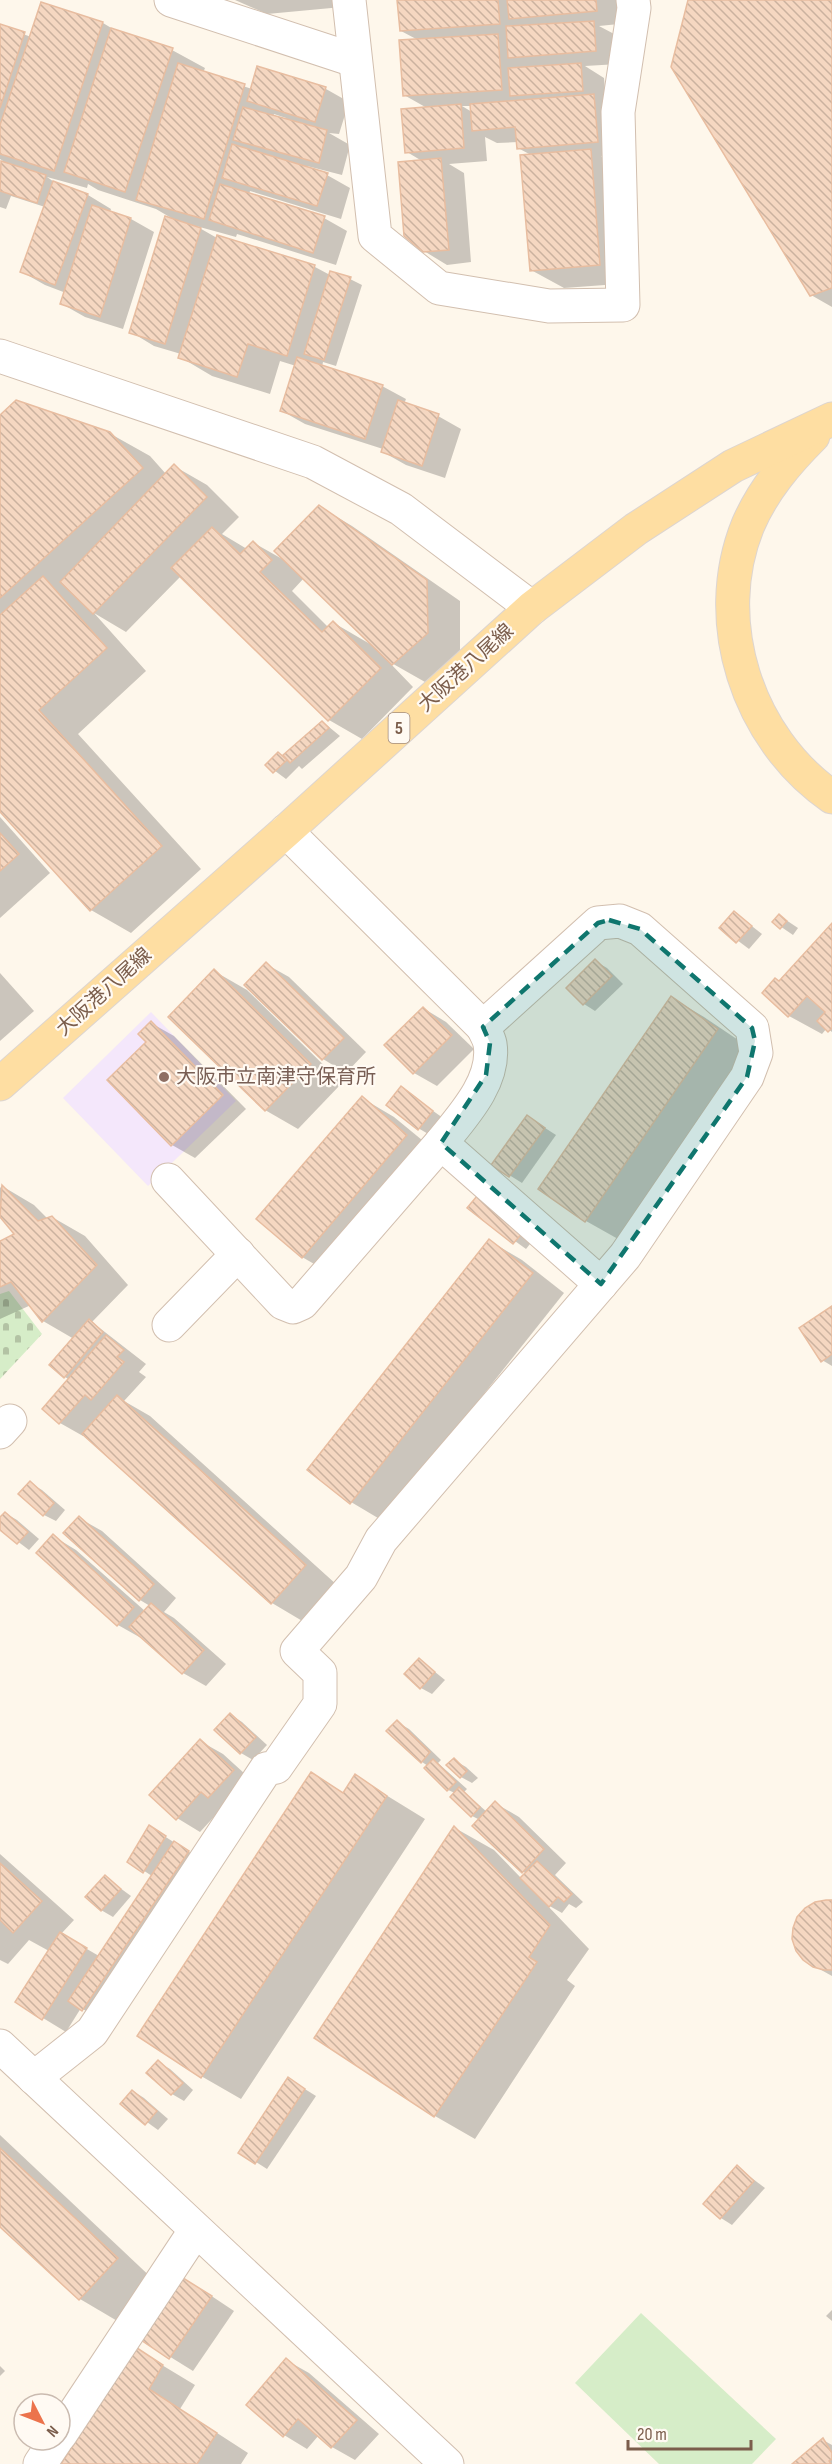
<svg xmlns="http://www.w3.org/2000/svg" width="832" height="2464" viewBox="0 0 832 2464" font-family="'Sofia Sans Condensed','Noto Sans JP',sans-serif">
<style>
.education{fill:#f4e7fb}
.grass{fill:#d6edc8}
.cemetery{fill:url(#cemetery-stones)}
.shadow{fill:#0003;fill-rule:evenodd}
.building{fill:url(#building-back-hatch);stroke:#e8bda0;stroke-width:1.5}
.lines{fill:none;stroke-linecap:round;stroke-linejoin:round}
.minor-casing{stroke:#d2bfaf;stroke-width:35}
.major-casing{stroke:#ddd5d0;stroke-width:35}
.minor{stroke:#fff;stroke-width:33}
.major{stroke:#fedea2;stroke-width:33}
.marked{fill:#0f766e;fill-opacity:0.2;stroke:#0f766e;stroke-width:4.5;stroke-dasharray:12 8;stroke-linejoin:round}
.education-dot{fill:#8d6e63;stroke:#fffaf3;stroke-width:2}
.labels{text-anchor:middle;dominant-baseline:central;stroke-width:4.5;stroke-linejoin:round;paint-order:stroke}
.shield{fill:#fffaf3;stroke:#a38c7d;stroke-width:1.5}
.shield-label{font-size:18px;font-weight:bold;fill:#7b5d4b}
.street-label{font-size:20px;fill:#7b5d4b;stroke:#fffaf3}
.education-label{font-size:20px;fill:#785e54;stroke:#fffaf3;text-anchor:start}
</style>
<defs>
<pattern id="cemetery-stones" width="16" height="16" patternUnits="userSpaceOnUse" patternTransform="scale(1.5)"><rect width="16" height="16" fill="#d6edc8"/><path d="M2 7V4a2 2 0 0 1 4 0v3zM10 15v-3a2 2 0 0 1 4 0v3z" fill="#b3c3a4"/></pattern>
<pattern id="building-back-hatch" width="6" height="6" patternUnits="userSpaceOnUse" patternTransform="scale(1.5)"><rect width="6" height="6" fill="#f5d7c1"/><path d="M-1 5l2 2M0 0l6 6M5-1l2 2" fill="none" stroke="#cbb29f"/></pattern>
</defs>
<rect width="100%" height="100%" fill="#fef7eb"/>
<polygon class="education" points="151,1012 236,1101 148,1186 63,1098"/>
<polygon class="grass" points="641,2313 776,2439 752,2464 659,2464 575,2383"/>
<polygon class="cemetery" points="9,1291 42,1334 0,1379 0,1294"/>
<g class="shadow">
<polygon points="235,0 353,0 353,6 267,14"/>
<path d="M399,0H617L619,24L599,26L616,35L619,64L585,66L604,78L606,103L620,155L601,156L623,169L632,283L564,288L531,270V155L518,148V142L497,143L485,137L487,161L449,164L464,173L471,262L447,265L424,251L422,161L407,152L427,108L404,95L418,40L401,31ZM462,106H472V112Z"/>
<polygon points="690,0 832,0 832,307 811,295"/>
<path d="M103,23L118,32L172,50L205,68L203,73L252,89L258,68L326,89L349,102L339,134L329,133L350,145L342,175L307,166L306,168L327,175L350,188L341,219L250,191L249,194L324,218L347,231L336,265L237,234L236,237L196,226L217,238L218,237L315,267L330,275L350,279L362,285L336,366L323,362L322,367L382,386L406,399L404,404L438,416L461,429L445,478L406,465L383,452V449L305,424L282,411L296,366L280,361L270,394L212,376L180,357L181,354L154,346L131,332L173,219L156,209L98,190L88,184L87,188L47,177L57,184L88,195L111,209L110,212L131,219L154,232L123,329L85,317L62,304L66,293L45,285L22,272L45,207L11,196L6,209L0,207V164L2,165L3,161L0,159V25L31,37ZM274,114L286,118V120L273,117Z"/>
<path d="M0,417L109,433L150,456L166,474L174,466L207,485L239,517L222,534L247,549L254,543L284,560L320,507L352,526L460,601V651L425,682L388,661L413,687L362,739L329,720L181,576L126,632L94,613L146,671L78,734L201,869L131,933L91,910L0,809ZM304,578L370,644L334,623L329,628L292,591Z"/>
<polygon points="323,722 340,736 302,769 299,766 286,779 267,765 279,754 283,757"/>
<polygon points="0,817 50,873 0,918"/>
<polygon points="735,913 762,934 749,949 721,928"/>
<polygon points="780,916 798,928 793,935 774,922"/>
<polygon points="832,925 832,1032 827,1028 822,1034 789,1016 764,993 780,982"/>
<polygon points="595,961 607,968 623,984 595,1011 584,1004"/>
<polygon points="266,964 289,977 366,1052 346,1073 323,1059 246,985"/>
<polygon points="214,971 247,990 342,1083 298,1129 265,1110"/>
<polygon points="0,973 34,1011 0,1041"/>
<polygon points="672,998 704,1017 750,1048 618,1239 586,1221"/>
<polygon points="423,1008 446,1022 474,1049 437,1086 414,1073"/>
<polygon points="151,1023 174,1036 246,1109 195,1158 172,1145 148,1042"/>
<polygon points="401,1088 443,1118 430,1135 418,1128"/>
<polygon points="362,1098 394,1117 439,1154 335,1276 302,1257"/>
<polygon points="528,1117 556,1135 522,1183 493,1165"/>
<polygon points="2,1186 34,1205 48,1219 52,1217 85,1236 128,1285 92,1322 146,1364 139,1372 146,1377 124,1401 150,1416 337,1585 304,1622 272,1603 85,1434 83,1436 60,1423 70,1380 65,1377 74,1339 43,1321 31,1305 0,1319 0,1243 17,1234 0,1214 0,1188"/>
<polygon points="469,1208 534,1239 526,1249"/>
<polygon points="490,1241 522,1260 564,1293 383,1521 351,1502"/>
<polygon points="832,1308 832,1366 822,1360"/>
<polygon points="30,1483 42,1490 65,1510 56,1521 44,1515"/>
<polygon points="5,1513 17,1520 39,1539 29,1550 0,1528 0,1519"/>
<polygon points="79,1518 102,1531 176,1598 164,1612 174,1618 226,1664 206,1686 183,1673 143,1636 141,1638 118,1625 38,1553 53,1536 76,1550 145,1611 150,1606 140,1600"/>
<polygon points="419,1659 445,1680 432,1694 421,1688"/>
<polygon points="231,1715 242,1722 267,1745 253,1760 241,1753"/>
<polygon points="397,1722 409,1729 441,1760 438,1763 467,1789 464,1792 487,1812 495,1803 519,1817 566,1863 555,1875 583,1902 576,1908 569,1904 562,1913 546,1904 589,1949 567,1980 575,1986 475,2139 435,2116 316,2038 455,1828 494,1850 522,1879 526,1874 480,1820 472,1816 455,1793 448,1790 428,1766 422,1762"/>
<polygon points="200,1741 223,1754 256,1784 224,1806 200,1832 177,1818"/>
<polygon points="454,1760 466,1767 478,1778 472,1783 461,1777"/>
<polygon points="312,1774 344,1793 355,1776 425,1819 241,2099 201,2076"/>
<polygon points="161,1834 197,1857 106,2023 81,2008 66,2032 43,2018 49,1951 29,1940 8,1964 0,1960 0,1854 74,1920 61,1934 99,1956 152,1876 129,1861"/>
<polygon points="105,1877 131,1896 113,1917 101,1910"/>
<polygon points="832,1902 832,1976 814,1966"/>
<polygon points="158,2062 170,2069 193,2090 184,2101 172,2094"/>
<polygon points="300,2086 316,2096 267,2169 256,2162"/>
<polygon points="133,2091 144,2098 168,2119 158,2130 122,2104"/>
<polygon points="0,2135 156,2282 119,2322 80,2299 0,2225"/>
<polygon points="737,2167 765,2188 732,2225 721,2218"/>
<polygon points="207,2293 234,2311 193,2371 143,2340"/>
<polygon points="832,2310 832,2321 826,2316"/>
<polygon points="137,2350 195,2385 180,2409 248,2453 241,2464 63,2464"/>
<polygon points="286,2360 309,2373 379,2434 355,2460 332,2447 319,2435 307,2449 284,2435"/>
<polygon points="0,2366 5,2371 0,2376"/>
<polygon points="823,2440 832,2445 832,2464 795,2464"/>
</g>
<g class="building">
<polygon points="397,0 498,0 500,24 400,31"/>
<polygon points="507,0 596,0 597,11 509,19"/>
<polygon points="688,0 832,0 832,288 810,296 671,67"/>
<polygon points="41,2 103,22 54,171 0,154 0,125"/>
<polygon points="594,21 596,51 508,58 506,26"/>
<polygon points="0,24 25,32 0,108"/>
<polygon points="111,28 173,48 125,192 64,172"/>
<polygon points="498,34 502,90 403,96 399,40"/>
<polygon points="178,63 245,84 204,219 136,200"/>
<polygon points="581,63 583,91 510,96 508,68"/>
<polygon points="257,66 326,87 315,122 247,101"/>
<polygon points="594,94 598,142 517,149 515,127 472,131 470,104"/>
<polygon points="461,104 464,148 405,153 401,109"/>
<polygon points="243,107 327,130 319,163 233,140"/>
<polygon points="232,144 328,173 317,206 222,178"/>
<polygon points="591,149 600,265 530,271 520,155"/>
<polygon points="441,158 449,250 423,252 404,236 398,162"/>
<polygon points="1,161 46,175 37,203 0,191"/>
<polygon points="53,181 88,194 55,285 20,272"/>
<polygon points="220,184 325,216 313,253 209,220"/>
<polygon points="92,205 131,218 100,317 60,304"/>
<polygon points="165,216 201,228 165,344 129,333"/>
<polygon points="217,235 315,265 287,356 248,344 237,377 178,358"/>
<polygon points="330,271 351,277 324,360 304,354"/>
<polygon points="297,357 383,385 365,439 280,411"/>
<polygon points="16,400 110,432 143,468 0,598 0,415"/>
<polygon points="398,400 439,414 422,466 381,452"/>
<polygon points="174,464 207,497 93,614 60,582"/>
<polygon points="319,505 427,580 428,633 392,665 274,551"/>
<polygon points="212,527 240,554 253,541 272,560 260,572 322,632 333,621 381,668 328,721 171,568"/>
<polygon points="43,576 107,648 39,710 162,846 90,911 0,812 0,615"/>
<polygon points="322,721 329,728 290,763 283,755"/>
<polygon points="278,752 287,760 273,773 265,765"/>
<polygon points="0,833 19,854 0,871"/>
<polygon points="734,911 752,926 736,943 719,928"/>
<polygon points="779,914 787,921 780,929 772,922"/>
<polygon points="832,923 832,1028 828,1032 817,1021 825,1012 807,996 788,1017 762,993 775,978 779,981"/>
<polygon points="595,959 612,976 583,1005 566,988"/>
<polygon points="266,962 344,1038 322,1060 244,985"/>
<polygon points="214,969 311,1064 265,1111 168,1017"/>
<polygon points="671,996 718,1029 585,1222 538,1189"/>
<polygon points="423,1007 452,1035 413,1074 384,1045"/>
<polygon points="151,1021 223,1095 171,1146 107,1080 146,1042 138,1034"/>
<polygon points="401,1086 433,1111 418,1130 386,1105"/>
<polygon points="362,1096 407,1135 302,1258 256,1219"/>
<polygon points="527,1115 545,1128 509,1177 491,1165"/>
<polygon points="2,1185 38,1221 52,1216 97,1265 42,1322 11,1282 0,1287 0,1241 14,1234 0,1217"/>
<polygon points="477,1196 523,1232 513,1244 467,1208"/>
<polygon points="489,1239 533,1273 350,1504 307,1470"/>
<polygon points="832,1306 832,1354 821,1362 799,1328"/>
<polygon points="89,1319 103,1332 64,1378 49,1365"/>
<polygon points="106,1335 124,1350 117,1357 124,1362 91,1400 85,1395 59,1424 42,1409"/>
<polygon points="117,1395 306,1565 271,1604 82,1434"/>
<polygon points="30,1481 54,1503 43,1516 18,1494"/>
<polygon points="5,1512 28,1532 17,1544 0,1530 0,1517"/>
<polygon points="79,1516 154,1584 139,1601 63,1533"/>
<polygon points="53,1534 134,1607 117,1626 36,1553"/>
<polygon points="151,1603 204,1650 182,1674 129,1627"/>
<polygon points="419,1658 435,1672 420,1689 404,1674"/>
<polygon points="230,1713 256,1737 240,1754 214,1730"/>
<polygon points="397,1720 430,1752 421,1763 386,1731"/>
<polygon points="200,1739 234,1770 208,1798 201,1792 176,1820 149,1795"/>
<polygon points="454,1758 467,1771 460,1778 446,1765"/>
<polygon points="433,1759 456,1782 447,1791 424,1768"/>
<polygon points="311,1772 343,1793 355,1774 387,1796 201,2078 137,2036"/>
<polygon points="459,1787 480,1807 471,1817 450,1797"/>
<polygon points="495,1801 544,1849 522,1873 472,1826"/>
<polygon points="149,1825 166,1836 143,1873 127,1862"/>
<polygon points="454,1826 550,1925 529,1957 537,1962 434,2117 314,2038"/>
<polygon points="174,1841 189,1851 82,2011 68,2001"/>
<polygon points="537,1861 572,1894 564,1902 558,1897 549,1907 520,1878"/>
<polygon points="0,1863 42,1901 13,1933 0,1920"/>
<polygon points="105,1875 121,1889 101,1911 85,1897"/>
<polygon points="826,1900 832,1900 832,1970 824,1970 813,1967 803,1960 796,1951 792,1939 793,1928 797,1917 805,1908 815,1902"/>
<polygon points="60,1932 87,1948 42,2020 15,2002"/>
<polygon points="158,2060 183,2083 171,2095 146,2073"/>
<polygon points="288,2077 305,2089 255,2164 238,2153"/>
<polygon points="132,2090 157,2111 145,2125 120,2104"/>
<polygon points="0,2148 118,2258 79,2300 0,2227"/>
<polygon points="737,2165 754,2181 720,2219 703,2204"/>
<polygon points="183,2278 212,2296 169,2359 141,2340"/>
<polygon points="137,2348 163,2365 149,2389 217,2433 197,2464 61,2464"/>
<polygon points="286,2358 357,2420 331,2448 298,2419 283,2437 246,2405"/>
<polygon points="823,2438 832,2453 832,2459 829,2461 831,2464 792,2464"/>
</g>
<g class="lines">
<defs>
<g id="minor">
<polyline points="171,0 354,60"/>
<polyline points="349,0 375,236 439,288 549,306 623,305 618,112 634,8 633,0"/>
<polyline points="0,356 313,462 401,509 532,608"/>
<path d="M483,1027C485,1032 489,1038 490,1044C496,1081 462,1117 441,1143L601,1284"/>
<polyline points="168,1180 283,1303 293,1307 302,1303 441,1143"/>
<polyline points="169,1325 238,1254"/>
<polyline points="0,1432 10,1421"/>
<polyline points="0,2046 447,2464"/>
<polyline points="34,2078 92,2032 266,1769 276,1767 320,1704 320,1673 297,1651 361,1577 381,1540 625,1256 747,1077 756,1053 752,1028 640,929 620,921 598,923 483,1027 286,831"/>
<polyline points="60,2435 195,2231"/>
<polyline points="40,2464 56,2440"/>
</g>
<g id="major">
<path d="M813,436C787,462 763,490 748,525C709,621 747,738 832,797"/>
<polyline points="0,1084 286,831 532,608 636,529 733,466 832,419"/>
</g>
</defs>
<use href="#minor" class="minor-casing"/>
<use href="#major" class="major-casing"/>
<use href="#minor" class="minor"/>
<use href="#major" class="major"/>
</g>
<path class="marked" d="M609,920L640,929L752,1028L755,1041L747,1077L601,1284L441,1143L486,1075L490,1043L483,1027L598,923Z"/>
<circle class="education-dot" cx="164" cy="1077" r="6"/>
<g class="labels">
<rect class="shield" x="388.5" y="713" width="21" height="30" rx="4.5"/>
<g class="shield-label">
<text x="399" y="728">5</text>
</g>
<g class="street-label">
<text transform="translate(466 668) rotate(-42)">大阪港八尾線</text>
<text transform="translate(104 992) rotate(-42)">大阪港八尾線</text>
</g>
<g class="education-label">
<text x="176" y="1077">大阪市立南津守保育所</text>
</g>
</g>
<g transform="translate(42 2422) rotate(132)"><circle r="28" fill="#fffaf3" stroke="#cabbb0" stroke-width="1.5"/>
<path d="M0-4.5L10 22L0 15L-10 22Z" fill="#ec734c"/>
<text y="-9" font-size="16" font-weight="bold" text-anchor="middle" fill="#7b5d4b">N</text>
</g>
<path d="M628 2440v9h123v-9" fill="none" stroke="#7b5d4b" stroke-width="3"/>
<text x="637" y="2440" font-size="18" fill="#7b5d4b" stroke="#fffaf3" stroke-width="4.5" paint-order="stroke">20 m</text>
</svg>
